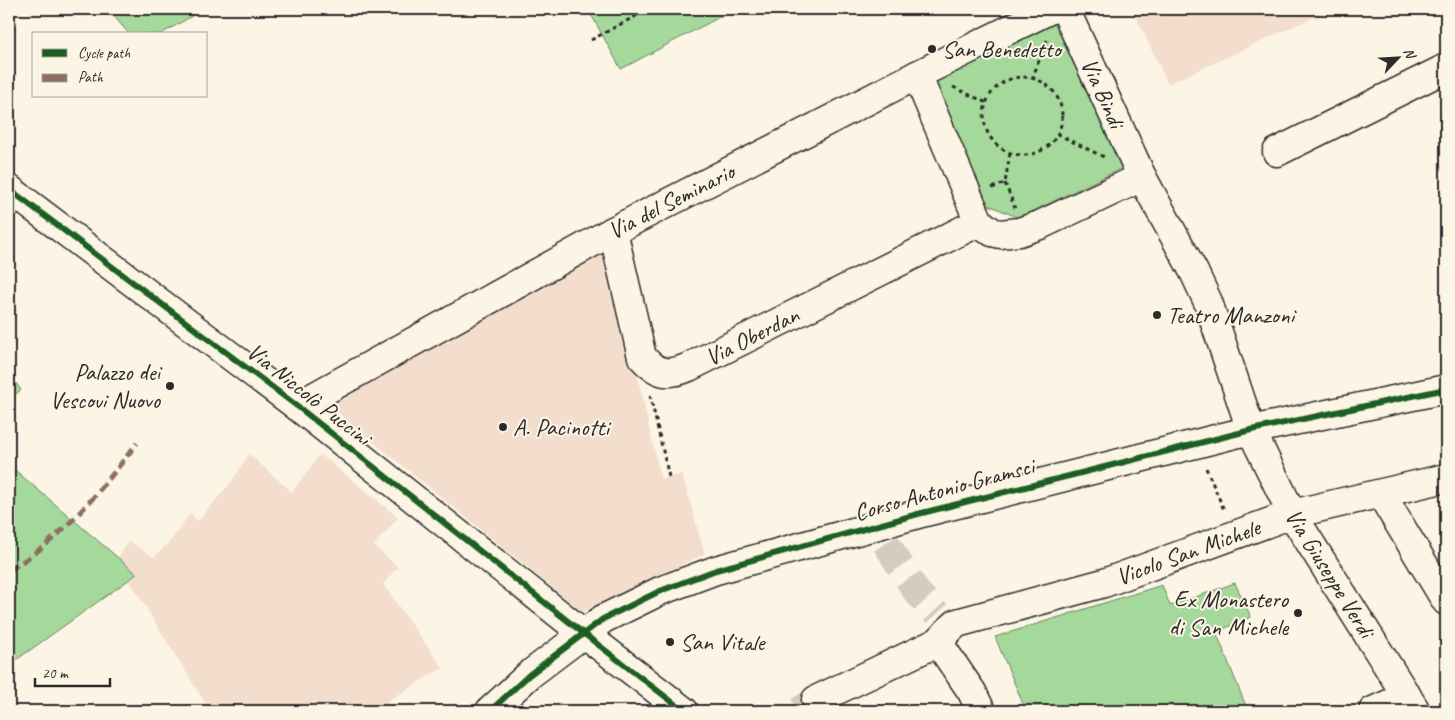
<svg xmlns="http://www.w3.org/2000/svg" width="1455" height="720" viewBox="0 0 1455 720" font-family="Caveat,sans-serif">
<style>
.built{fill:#f3decd}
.green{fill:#a5d99b;stroke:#688263}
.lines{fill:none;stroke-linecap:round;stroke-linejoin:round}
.minor-tunnel{stroke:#d2cdc0;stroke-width:28;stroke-dasharray:28 14;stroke-linecap:butt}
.minor-casing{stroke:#2b2b2b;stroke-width:31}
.path{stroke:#2b2b2b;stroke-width:3;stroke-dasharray:4 4;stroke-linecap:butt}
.minor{stroke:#fcf5e5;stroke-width:28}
.quiet{stroke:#8d6e63;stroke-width:5;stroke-dasharray:10 5;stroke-linecap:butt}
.cycleway-casing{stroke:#fcf5e5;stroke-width:9}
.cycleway{stroke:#1b5e20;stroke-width:6}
.poi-dot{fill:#2b2b2b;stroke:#fcf5e5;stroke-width:2}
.labels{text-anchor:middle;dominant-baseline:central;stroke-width:4;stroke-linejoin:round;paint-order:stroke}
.poi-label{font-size:24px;fill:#2b2b2b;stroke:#fcf5e5;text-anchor:start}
.street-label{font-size:24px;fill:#2b2b2b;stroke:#fcf5e5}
</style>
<rect width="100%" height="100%" fill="#fcf5e5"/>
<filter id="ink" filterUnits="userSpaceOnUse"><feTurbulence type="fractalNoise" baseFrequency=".02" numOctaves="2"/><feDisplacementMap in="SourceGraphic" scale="10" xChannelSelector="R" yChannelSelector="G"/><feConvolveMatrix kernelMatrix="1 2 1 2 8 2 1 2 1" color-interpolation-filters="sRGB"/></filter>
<g filter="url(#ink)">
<g class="built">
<polygon points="1132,9 1332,9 1168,84"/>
<polygon points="608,246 661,479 682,474 705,554 582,612 322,400"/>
<polygon points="249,454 292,492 320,454 398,517 374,546 398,567 383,584 443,668 386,702 391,711 210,711 129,580 137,575 118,558 129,541 154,557 173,538 190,513 198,521 232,481"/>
</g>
<g class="green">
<polygon points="109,9 189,9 192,16 161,34 129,34 113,15"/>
<polygon points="588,9 735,9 621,69"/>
<polygon points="1055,20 1124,167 1019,218 984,203 933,78"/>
<polygon points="9,374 21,390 9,399"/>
<polygon points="9,465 137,574 9,665"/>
<polygon points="1235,583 1251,617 1216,632 1248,711 1026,711 995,637 1162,585 1170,606"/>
</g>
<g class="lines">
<g class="minor-tunnel">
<polyline points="886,543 916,591 937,614"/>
<polyline points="799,711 816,700"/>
</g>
<defs>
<g id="minor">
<polyline points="1065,9 1142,177 1194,272 1208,302 1251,430 1292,514 1416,711"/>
<polyline points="917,75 979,222 992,232 1000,234 1019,232 1040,225 1142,177"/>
<polyline points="1277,152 1446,68"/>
<polyline points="9,189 297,406 583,633 684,711"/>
<path d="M613,231L642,357C657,374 668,376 689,367L979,222"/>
<polyline points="297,406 613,231 917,75 1051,9"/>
<polyline points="1381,494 1446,601"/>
<polyline points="938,642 972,692 981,711"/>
<polyline points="816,700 938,642 949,630 957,623 1104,583 1292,514 1446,478"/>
<polyline points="490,711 529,675 603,619 660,591 716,570 918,514 1251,430 1446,389"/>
<polyline points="1373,711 1407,696"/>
</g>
</defs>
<use href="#minor" class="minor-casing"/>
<g class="path">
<polyline points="591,40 649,9"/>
<circle cx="1023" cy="116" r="39"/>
<polyline points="1032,79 1047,40"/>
<polyline points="953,87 987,103"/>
<polyline points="1057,134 1104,157"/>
<polyline points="1005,183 1015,208"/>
<polyline points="992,188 1005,183 1010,153"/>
<polyline points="650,395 669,477"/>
<polyline points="1206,468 1224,510"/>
</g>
<use href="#minor" class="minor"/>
<path class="quiet" d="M9,570C63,539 99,492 137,443"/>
<defs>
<g id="cycleway">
<polyline points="9,189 297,406 583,633 684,711"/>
<polyline points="490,711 529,675 603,619 660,591 716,570 918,514 1251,430 1446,389"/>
</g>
</defs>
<use href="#cycleway" class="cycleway-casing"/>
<use href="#cycleway" class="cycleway"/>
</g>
</g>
<g class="poi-dot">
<circle cx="932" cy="49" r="5"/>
<circle cx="1157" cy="315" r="5"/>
<circle cx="170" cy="386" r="5"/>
<circle cx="503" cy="427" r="5"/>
<circle cx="1298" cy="613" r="5"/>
<circle cx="670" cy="642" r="5"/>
</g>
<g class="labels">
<g class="poi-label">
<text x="942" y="49">San Benedetto</text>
<text x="1167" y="315">Teatro Manzoni</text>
<text x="160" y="372" text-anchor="end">Palazzo dei<tspan x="160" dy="28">Vescovi Nuovo</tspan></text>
<text x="513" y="427">A. Pacinotti</text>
<text x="1288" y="599" text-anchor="end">Ex Monastero<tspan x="1288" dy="28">di San Michele</tspan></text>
<text x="680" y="642">San Vitale</text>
</g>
<g class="street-label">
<text transform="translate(1103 93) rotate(66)">Via Bindi</text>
<text transform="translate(671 201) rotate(-27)">Via del Seminario</text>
<text transform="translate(752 336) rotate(-27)">Via Oberdan</text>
<text transform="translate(309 394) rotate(38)">Via Niccolò Puccini</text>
<text transform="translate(944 489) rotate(-15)">Corso Antonio Gramsci</text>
<text transform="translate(1188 552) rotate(-20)">Vicolo San Michele</text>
<text transform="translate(1330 573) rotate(58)">Via Giuseppe Verdi</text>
</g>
</g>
<rect width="1455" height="720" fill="none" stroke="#fcf5e5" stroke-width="30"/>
<rect x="15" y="15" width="1425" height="690" fill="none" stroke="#2b2b2b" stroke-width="2" filter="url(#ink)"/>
<rect x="32" y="32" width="175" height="65" fill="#fcf5e5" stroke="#a8a49b"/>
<rect x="42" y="49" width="25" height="8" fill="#1b5e20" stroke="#a8a49b"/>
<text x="78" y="58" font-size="15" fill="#2b2b2b">Cycle path</text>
<rect x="42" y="74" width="25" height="8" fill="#8d6e63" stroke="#a8a49b"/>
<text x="78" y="82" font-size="15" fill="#2b2b2b">Path</text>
<g transform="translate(1398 58) rotate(65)" stroke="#fcf5e5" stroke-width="4" paint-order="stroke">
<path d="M0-4L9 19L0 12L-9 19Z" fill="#2b2b2b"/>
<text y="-8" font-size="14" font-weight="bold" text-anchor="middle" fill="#2b2b2b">N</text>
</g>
<path d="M35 678v8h75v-8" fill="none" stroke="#2b2b2b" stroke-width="2.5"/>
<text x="42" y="678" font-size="15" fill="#2b2b2b" stroke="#fcf5e5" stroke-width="4" paint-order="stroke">20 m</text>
</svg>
